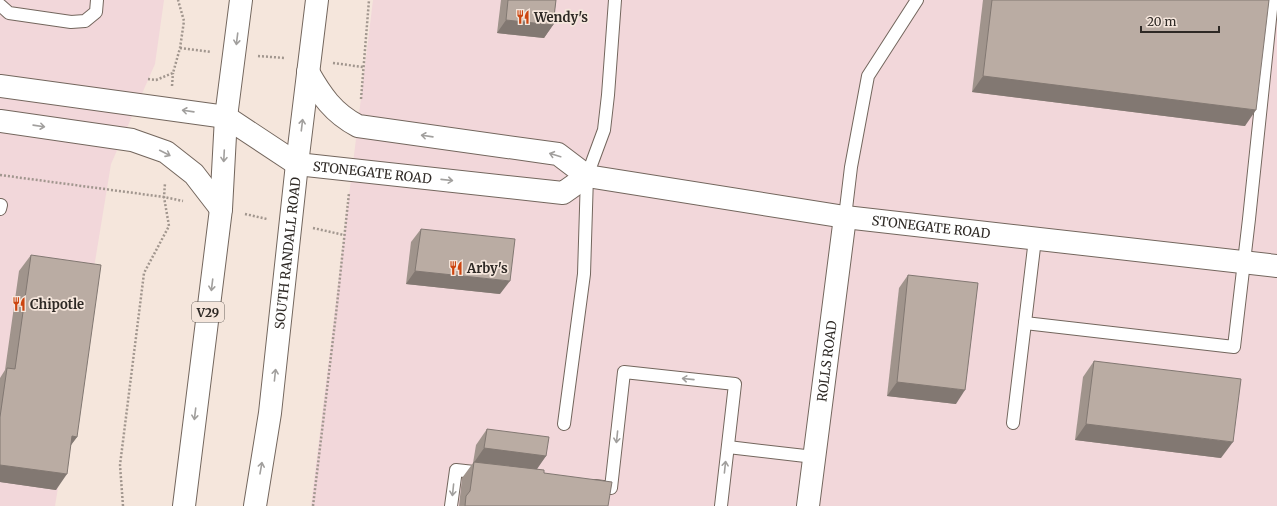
<svg xmlns="http://www.w3.org/2000/svg" width="1277" height="506" viewBox="0 0 1277 506" font-family="Merriweather,serif">
<style>
.commercial{fill:#f2d7da}
.lines{fill:none;stroke-linecap:round;stroke-linejoin:round}
.lane-casing{stroke:#73665d;stroke-width:14}
.street-casing{stroke:#73665d;stroke-width:24}
.primary-casing{stroke:#73665d;stroke-width:24}
.path{stroke:#a1968e;stroke-width:2.5;stroke-dasharray:2 2;stroke-linecap:butt}
.lane{stroke:#fff;stroke-width:12}
.street{stroke:#fff;stroke-width:22}
.primary{stroke:#fff;stroke-width:22}
.wall{fill:#a0948c}
.shaded-wall{fill:#827872}
.building{fill:#baaca3;stroke:#827872}
.oneway{stroke:#a19f9d}
.labels{text-anchor:middle;dominant-baseline:central;stroke-width:3.5;stroke-linejoin:round;paint-order:stroke}
.shield{fill:#f5e6dc;stroke:#6a625c;stroke-width:1}
.shield-label{font-size:12px;font-weight:bold;fill:#2e2925}
.poi-label{font-size:13px;font-weight:bold;fill:#2e2925;stroke:#f5e6dc;text-anchor:start}
.street-label{font-size:13px;fill:#2e2925;stroke:#f5e6dc}
</style>
<rect width="100%" height="100%" fill="#f5e6dc"/>
<g class="commercial">
<polygon points="0,0 164,0 155,64 111,164 55,506 0,506"/>
<polygon points="373,0 1277,0 1277,506 311,506"/>
</g>
<g class="lines">
<defs>
<g id="lane">
<polyline points="0,5 9,13 71,22 85,21 96,12 97,0"/>
<polyline points="0,209 1,205"/>
<polyline points="845,217 851,167 868,76 917,0"/>
<polyline points="1025,323 1234,347 1249,219 1272,0"/>
<polyline points="1013,423 1035,239"/>
<polyline points="564,424 584,274 587,176 604,130 608,95 615,0"/>
<polyline points="728,447 814,457"/>
<polyline points="595,486 611,488 624,372 735,384 721,506"/>
<polyline points="451,506 456,470 483,473"/>
</g>
<g id="street">
<path id="s1" d="M308,72C321,95 333,113 358,126L558,154L587,176L845,217L1277,266"/>
<path id="s2" d="M0,86L226,117L297,164L563,193L587,176"/>
<polyline points="0,121 132,140 166,152 194,174 221,209"/>
<path id="s3" d="M808,506L845,217"/>
</g>
<g id="primary">
<polyline points="184,506 221,209 226,117 241,0"/>
<path id="s4" d="M255,506L270,413L297,164L317,0"/>
</g>
</defs>
<use href="#lane" class="lane-casing"/>
<use href="#street" class="street-casing"/>
<use href="#primary" class="primary-casing"/>
<g class="path">
<polyline points="180,48 211,52"/>
<polyline points="258,56 285,58"/>
<polyline points="333,63 363,67"/>
<polyline points="148,79 156,80 173,73 180,48 184,21 178,0"/>
<polyline points="172,86 173,73"/>
<polyline points="361,99 369,0"/>
<polyline points="0,175 164,197 183,201"/>
<polyline points="245,214 267,219"/>
<polyline points="313,228 344,235"/>
<polyline points="123,506 120,465 144,273 169,226 164,197 165,183"/>
<polyline points="313,506 336,314 349,193"/>
</g>
<use href="#lane" class="lane"/>
<use href="#street" class="street"/>
<use href="#primary" class="primary"/>
</g>
<g class="wall">
<polygon points="501,0 556,0 553,25 544,38 497,33"/>
<polygon points="983,0 1269,0 1245,126 972,92"/>
<polygon points="421,229 500,294 406,284 411,242"/>
<polygon points="31,255 77,437 71,445 56,490 0,482 0,378 5,370 19,271"/>
<polygon points="908,275 956,404 887,396 899,288"/>
<polygon points="1094,361 1221,458 1075,440 1083,377"/>
<polygon points="487,429 546,456 536,469 608,506 459,506 462,478 473,463 476,445"/>
</g>
<g class="shaded-wall">
<polygon points="506,20 553,25 544,38 497,33"/>
<polygon points="983,76 1256,110 1245,126 972,92"/>
<polygon points="415,271 510,281 500,294 406,284"/>
<polygon points="897,382 965,390 956,404 887,396"/>
<polygon points="1086,424 1233,442 1221,458 1075,440"/>
<polygon points="72,436 77,437 65,453"/>
<polygon points="484,448 546,456 535,472 473,464"/>
<polygon points="0,465 67,474 56,490 0,482"/>
</g>
<g class="building">
<polygon points="508,0 556,0 553,25 506,20"/>
<polygon points="992,0 1269,0 1256,110 983,76"/>
<polygon points="421,229 515,239 510,281 415,271"/>
<polygon points="31,255 101,265 77,437 72,436 67,474 0,465 0,417 7,368 15,369"/>
<polygon points="908,275 978,283 965,390 897,382"/>
<polygon points="1094,361 1241,379 1233,442 1086,424"/>
<polygon points="487,429 549,437 546,456 484,448"/>
<polygon points="474,462 544,470 544,473 612,482 608,506 465,506 466,496 470,491"/>
</g>
<defs><path id="oneway-shaft" d="M-6 0H5M1.5-3L5.5 0L1.5 3" fill="none" stroke-width="1.6" stroke-linecap="round" stroke-linejoin="round"/></defs>
<g class="oneway">
<use href="#oneway-shaft" transform="translate(237 39) rotate(97)"/>
<use href="#oneway-shaft" transform="translate(188 111) rotate(-172)"/>
<use href="#oneway-shaft" transform="translate(302 125) rotate(-83)"/>
<use href="#oneway-shaft" transform="translate(39 126) rotate(8)"/>
<use href="#oneway-shaft" transform="translate(427 136) rotate(-172)"/>
<use href="#oneway-shaft" transform="translate(165 153) rotate(27)"/>
<use href="#oneway-shaft" transform="translate(555 155) rotate(-163)"/>
<use href="#oneway-shaft" transform="translate(224 156) rotate(93)"/>
<use href="#oneway-shaft" transform="translate(447 180) rotate(6)"/>
<use href="#oneway-shaft" transform="translate(212 285) rotate(97)"/>
<use href="#oneway-shaft" transform="translate(275 375) rotate(-84)"/>
<use href="#oneway-shaft" transform="translate(688 379) rotate(-174)"/>
<use href="#oneway-shaft" transform="translate(195 414) rotate(97)"/>
<use href="#oneway-shaft" transform="translate(617 437) rotate(96)"/>
<use href="#oneway-shaft" transform="translate(725 467) rotate(-84)"/>
<use href="#oneway-shaft" transform="translate(261 468) rotate(-80)"/>
<use href="#oneway-shaft" transform="translate(453 490) rotate(96)"/>
</g>
<defs>
<symbol id="restaurant-bare" viewBox="-9 -9 18 18"><path d="M-5-6h1v4h1v-4h1v4h1v-4h1v5L-1.5 .5V6h-2V.5L-5-1ZM5-6V6H3V1.5H1.5Q1.5-4 5-6Z" fill="#cc4510" stroke="#f5e6dc" stroke-width="2.5" paint-order="stroke"/></symbol>
</defs>
<g fill-rule="evenodd">
<use href="#restaurant-bare" x="513" y="7" width="20" height="20"/>
<use href="#restaurant-bare" x="446" y="258" width="20" height="20"/>
<use href="#restaurant-bare" x="9" y="294" width="20" height="20"/>
</g>
<g class="labels">
<rect class="shield" x="192" y="302" width="32" height="20" rx="3"/>
<g class="shield-label">
<text x="208" y="312">V29</text>
</g>
<g class="poi-label">
<text x="534" y="17">Wendy's</text>
<text x="467" y="268">Arby's</text>
<text x="30" y="304">Chipotle</text>
</g>
<g class="street-label">
<text stroke="none"><textPath href="#s2" startOffset="389">STONEGATE ROAD</textPath></text>
<text stroke="none"><textPath href="#s1" startOffset="661">STONEGATE ROAD</textPath></text>
<text stroke="none"><textPath href="#s4" startOffset="255">SOUTH RANDALL ROAD</textPath></text>
<text stroke="none"><textPath href="#s3" startOffset="146">ROLLS ROAD</textPath></text>
</g>
</g>
<path d="M1141 26v6h78v-6" fill="none" stroke="#2e2925" stroke-width="2"/>
<text x="1147" y="26" font-size="12" fill="#2e2925" stroke="#f5e6dc" stroke-width="3" paint-order="stroke">20 m</text>
</svg>
